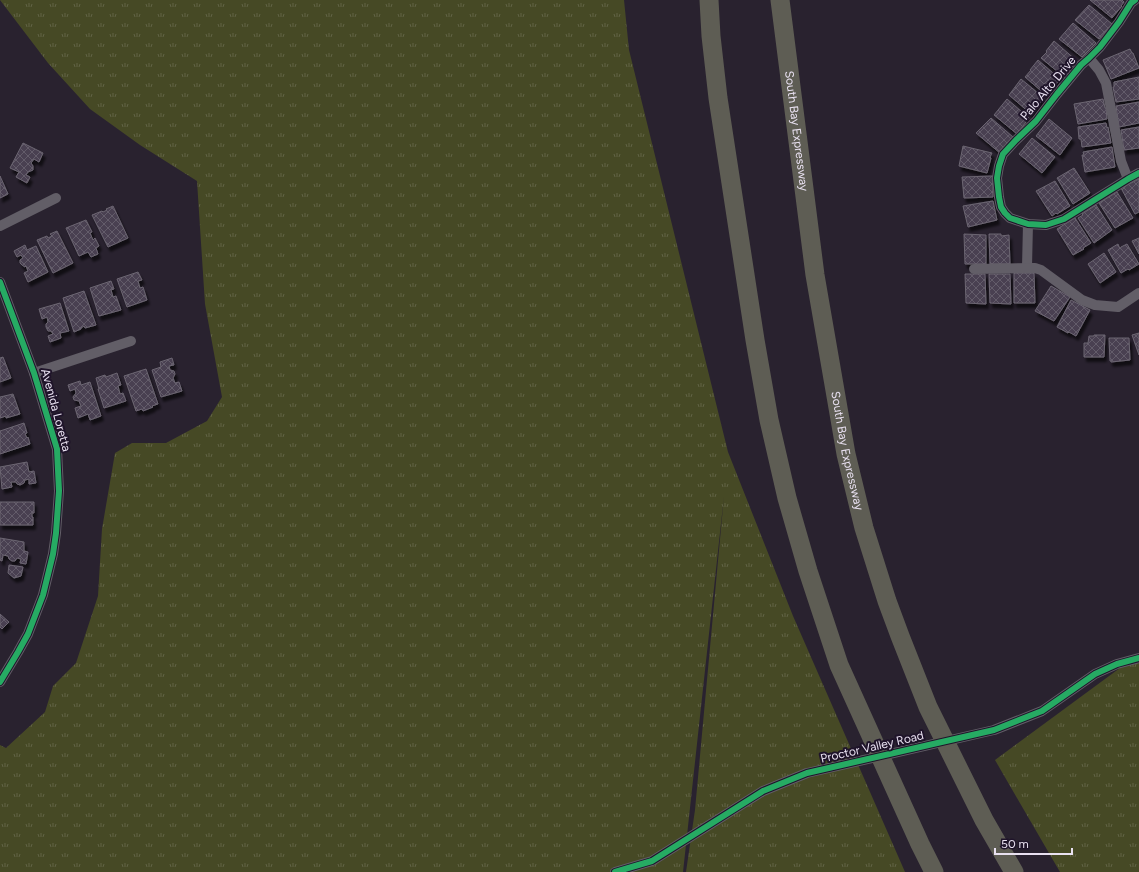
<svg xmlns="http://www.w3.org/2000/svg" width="1139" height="872" viewBox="0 0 1139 872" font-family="Figtree,sans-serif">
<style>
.grass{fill:url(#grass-tufts)}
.building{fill:url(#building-cross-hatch);stroke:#6c6672;filter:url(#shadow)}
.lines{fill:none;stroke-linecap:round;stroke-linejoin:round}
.street{stroke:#625e67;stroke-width:10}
.highway{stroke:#5e5d54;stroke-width:19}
.cycleway-casing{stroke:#1f142a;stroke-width:8}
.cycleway{stroke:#26ab63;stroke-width:6}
.labels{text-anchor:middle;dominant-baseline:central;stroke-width:4;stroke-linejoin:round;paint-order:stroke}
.street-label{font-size:12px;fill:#e9e1f1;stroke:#1f142a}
</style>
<defs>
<pattern id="grass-tufts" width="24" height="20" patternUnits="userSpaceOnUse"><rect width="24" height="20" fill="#464925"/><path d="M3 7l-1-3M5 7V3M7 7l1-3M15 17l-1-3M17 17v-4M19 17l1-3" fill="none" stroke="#616345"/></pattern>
<pattern id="building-cross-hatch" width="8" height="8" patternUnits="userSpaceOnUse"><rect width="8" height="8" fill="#494051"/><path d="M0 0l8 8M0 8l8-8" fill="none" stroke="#635b6a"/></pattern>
<filter id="shadow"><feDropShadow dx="2.5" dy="4.5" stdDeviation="1" flood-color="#0009"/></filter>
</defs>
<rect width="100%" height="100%" fill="#29222f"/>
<g class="grass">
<polygon points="0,0 624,0 629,50 728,452 793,616 905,872 686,872 695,810 724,496 683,872 0,872 0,745 6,748 45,712 53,686 76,663 98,596 102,529 115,453 132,443 166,443 207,421 222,397 205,304 197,181 140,145 90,109 48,63"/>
<polygon points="1139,654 1139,872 1060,872 995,760"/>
</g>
<g class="building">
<polygon points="1090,0 1122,0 1124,2 1121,6 1122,6 1112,18"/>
<polygon points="1089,5 1112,24 1099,39 1075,20"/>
<polygon points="1073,23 1096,43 1082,57 1059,39"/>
<polygon points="1054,41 1077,61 1064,77 1041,58 1047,52 1046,51"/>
<polygon points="1130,49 1132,53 1133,53 1139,68 1111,79 1103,60"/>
<polygon points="1038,60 1060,79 1047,96 1025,77 1031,70 1030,70"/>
<polygon points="1139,77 1139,99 1116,102 1113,87 1114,87 1114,82"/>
<polygon points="1021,79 1044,98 1031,114 1009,95"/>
<polygon points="1007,99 1029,118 1017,134 994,115"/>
<polygon points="1103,99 1105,108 1106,108 1107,119 1078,124 1074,104"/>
<polygon points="1139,102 1139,123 1119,127 1116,106"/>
<polygon points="991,118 1013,137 1000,153 976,133"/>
<polygon points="1049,119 1072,138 1060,155 1036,136"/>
<polygon points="1106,123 1107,128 1108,127 1111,143 1082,147 1081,139 1079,139 1078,127"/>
<polygon points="1139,127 1139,148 1124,150 1121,130"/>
<polygon points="1032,138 1055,157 1042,173 1019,154"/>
<polygon points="23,143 43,153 39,162 34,159 31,163 33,166 33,170 28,172 26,175 30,177 27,183 16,177 19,172 10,168"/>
<polygon points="963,146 992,153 990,157 991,158 987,173 959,166"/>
<polygon points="1112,147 1115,167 1085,172 1082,155 1084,155 1083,152"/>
<polygon points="1074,168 1090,193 1073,204 1057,178"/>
<polygon points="0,176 8,194 0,198"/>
<polygon points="993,176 993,197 964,198 962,177"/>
<polygon points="1139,179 1139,212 1135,214 1121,188"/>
<polygon points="1055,181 1070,206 1057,214 1056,213 1052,216 1036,191"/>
<polygon points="1117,192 1133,218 1115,228 1099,203"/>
<polygon points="993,201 997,220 968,227 963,206"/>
<polygon points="1096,205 1112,230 1094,243 1078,218 1083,215 1082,214"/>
<polygon points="113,206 128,238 108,247 92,215 102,211 103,212 107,210 106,209"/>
<polygon points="1075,218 1091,243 1083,248 1084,249 1073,255 1057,229"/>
<polygon points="86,220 92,232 90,233 93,240 95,238 99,246 96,248 98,254 91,257 88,252 79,256 66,228"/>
<polygon points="57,231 73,263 53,273 37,240 47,236 48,238 52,236 50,234"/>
<polygon points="964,234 986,235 986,264 965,264"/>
<polygon points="989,234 1001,234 1001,236 1009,235 1010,264 990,264"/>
<polygon points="1139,238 1139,254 1132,241"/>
<polygon points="1118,244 1120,249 1121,247 1127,244 1139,264 1129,270 1128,269 1121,273 1108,250"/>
<polygon points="25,245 27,250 36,246 48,272 28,282 24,273 28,271 26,266 25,267 22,265 20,263 20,260 23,258 21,255 17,257 14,251"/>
<polygon points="1104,253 1116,272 1100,283 1088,264"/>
<polygon points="138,272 142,280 138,281 140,288 143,287 147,300 127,307 117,279"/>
<polygon points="1015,273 1034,273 1035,303 1014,303 1014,273"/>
<polygon points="965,274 985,274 986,304 966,303"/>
<polygon points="989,274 1010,274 1011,304 990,303"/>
<polygon points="111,281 114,289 111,290 113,297 116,296 121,310 99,316 90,288"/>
<polygon points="1051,286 1070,297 1054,321 1035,311"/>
<polygon points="84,291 96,325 85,328 84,326 81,328 81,329 74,332 63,298"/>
<polygon points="1071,300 1090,310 1076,336 1069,332 1068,333 1057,327"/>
<polygon points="60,303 69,331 60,333 61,338 50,342 48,336 53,334 51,331 48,331 46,327 46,324 48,322 47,317 42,319 39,309"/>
<polygon points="1139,333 1139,355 1132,335"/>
<polygon points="1094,335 1105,335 1104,357 1084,357 1084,343 1088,343 1089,336 1094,336"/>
<polygon points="1109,338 1129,338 1130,360 1111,362 1111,361 1110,361"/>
<polygon points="3,357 11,378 0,382 0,358"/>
<polygon points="172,358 174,365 169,366 170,370 174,371 175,374 173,378 175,383 179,382 182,391 161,397 152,370 161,367 160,362"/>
<polygon points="146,369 158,404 152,406 153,407 143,411 142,409 136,411 124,376"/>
<polygon points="117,373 121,385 118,386 120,394 123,393 126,401 104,408 98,389 99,389 96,378 105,375 106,377"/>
<polygon points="80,381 81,385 90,382 101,416 90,420 88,414 78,418 75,408 81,406 79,401 74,400 73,397 76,393 75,389 70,391 68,385"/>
<polygon points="13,394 20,414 6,418 6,416 0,418 0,397"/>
<polygon points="24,423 27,433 25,434 27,438 28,437 30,444 0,454 0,431"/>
<polygon points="27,462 29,472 34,471 36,483 29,484 29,479 25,480 24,483 20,485 17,484 16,482 11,482 12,487 2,489 0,467"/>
<polygon points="0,502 34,502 34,513 32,513 32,517 33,517 33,525 0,525"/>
<polygon points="0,538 24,542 24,551 28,552 26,564 20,563 21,559 17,558 15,561 12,561 9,559 8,556 3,555 2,561 0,560"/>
<polygon points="9,565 23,567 21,576 14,578 8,573"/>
<polygon points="0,614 9,622 2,629 0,627"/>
</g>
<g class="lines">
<g class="street">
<polyline points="1135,0 1131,3 1119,22 1100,47 1089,58 1081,65 1057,94 1036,121 1016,140 1003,154 999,166 997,178 999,197 1001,207 1005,213 1010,218 1028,224 1046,225 1064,219 1128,179 1139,173"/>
<polyline points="1089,58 1099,70 1106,83 1121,161 1128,179"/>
<polyline points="0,226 56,198"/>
<polyline points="1027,267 1028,224"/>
<polyline points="974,269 1035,268 1041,270 1082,300 1095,305 1118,307 1139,293"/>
<polyline points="0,282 34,373 57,449 59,491 56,533 53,554 43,595 28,634 18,652 0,682"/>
<polyline points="34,373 131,341"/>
<polyline points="615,872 652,861 763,791 807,773 994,730 1042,711 1095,674 1117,664 1139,658"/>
</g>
<g class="highway">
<polyline points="709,0 711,36 718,98 755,340 769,420 787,498 808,571 839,665 920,844 934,872"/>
<path id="s1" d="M780,0L815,275L846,454L864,528L887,601L900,636L928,707L984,820L1014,872"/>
</g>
<defs>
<g id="cycleway">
<polyline points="1135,0 1131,3 1119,22 1100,47 1089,58 1081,65 1057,94 1036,121 1016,140 1003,154 999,166 997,178 999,197 1001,207 1005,213 1010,218 1028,224 1046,225 1064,219 1128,179 1139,173"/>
<polyline points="0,282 34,373 57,449 59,491 56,533 53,554 43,595 28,634 18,652 0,682"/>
<polyline points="615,872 652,861 763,791 807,773 994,730 1042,711 1095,674 1117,664 1139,658"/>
</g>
</defs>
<use href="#cycleway" class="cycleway-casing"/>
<use href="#cycleway" class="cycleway"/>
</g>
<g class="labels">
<g class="street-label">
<text transform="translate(1048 88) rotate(-50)">Palo Alto Drive</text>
<text stroke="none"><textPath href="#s1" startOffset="132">South Bay Expressway</textPath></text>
<text transform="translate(56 410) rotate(75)">Avenida Loretta</text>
<text stroke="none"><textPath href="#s1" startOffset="456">South Bay Expressway</textPath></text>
<text transform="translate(872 747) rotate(-13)">Proctor Valley Road</text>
</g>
</g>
<path d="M995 848v6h77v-6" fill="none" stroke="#e9e1f1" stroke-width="2"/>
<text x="1001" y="848" font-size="12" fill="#e9e1f1" stroke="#1f142a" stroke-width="3" paint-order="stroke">50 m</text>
</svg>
